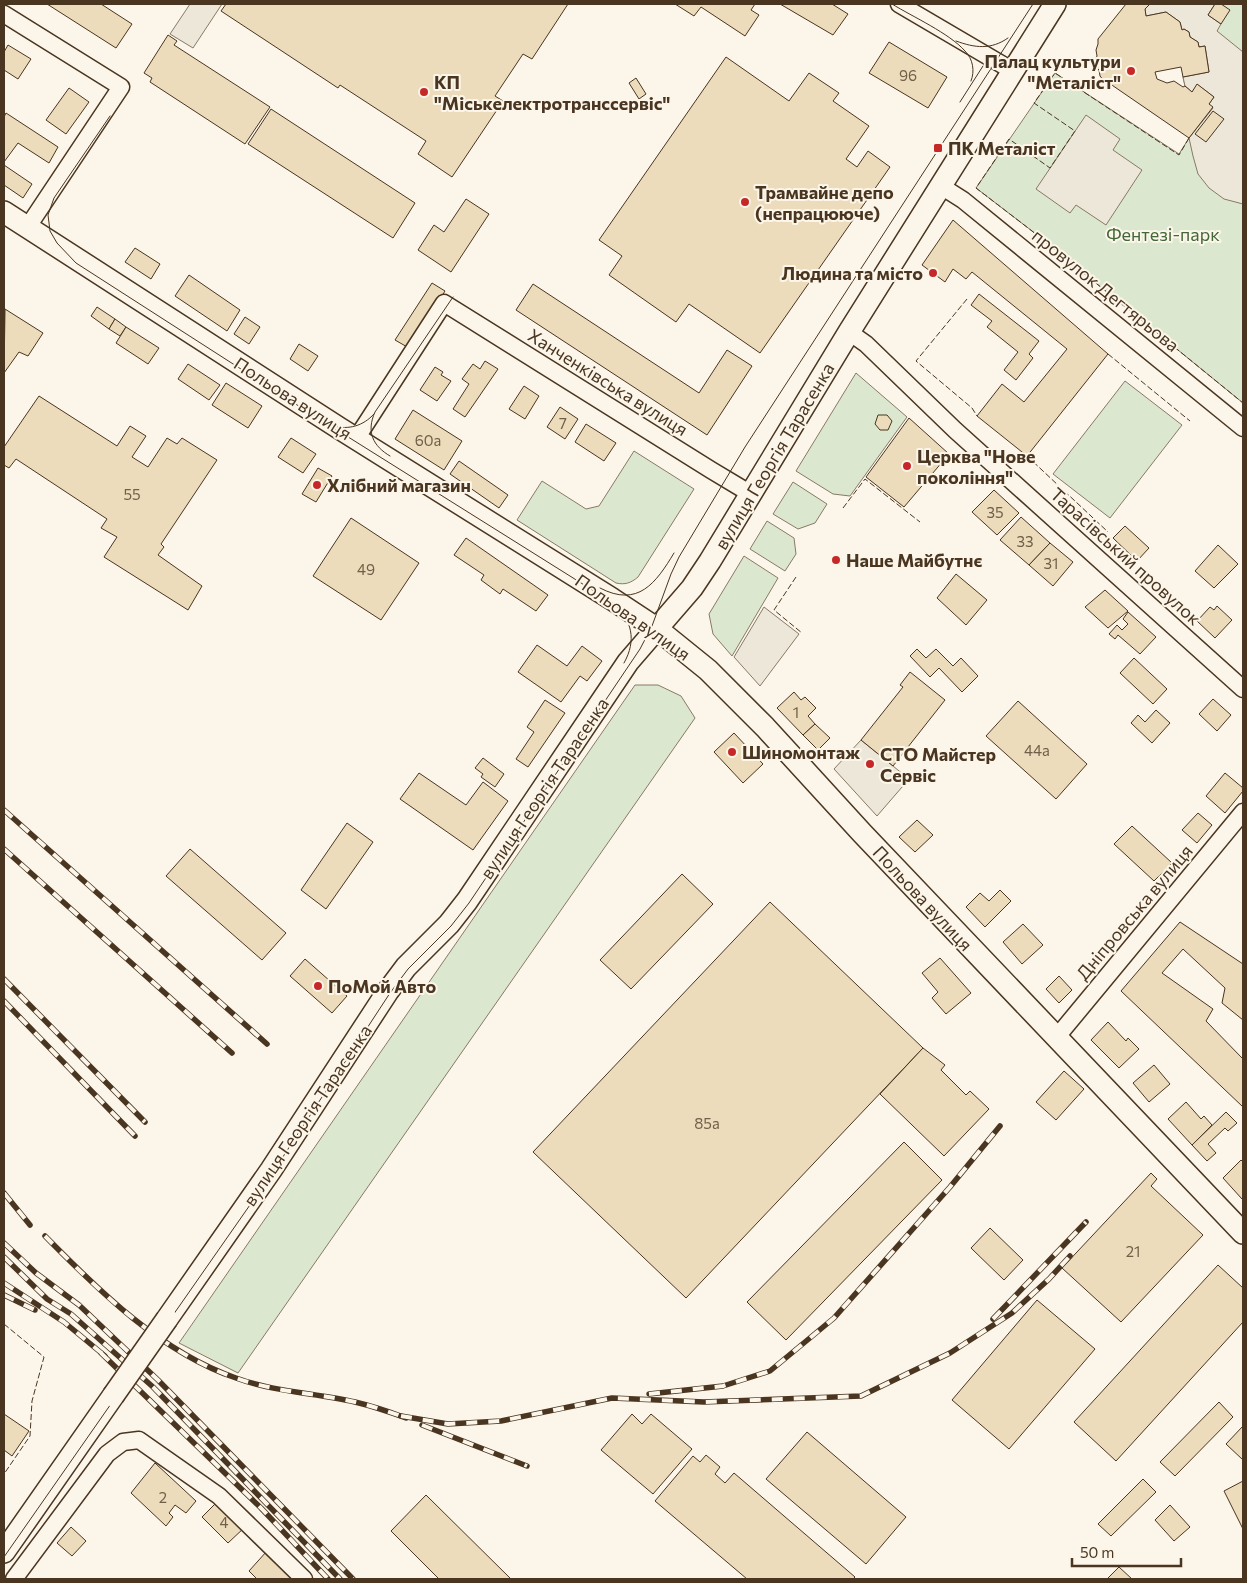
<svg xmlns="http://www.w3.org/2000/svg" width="1247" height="1583" viewBox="0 0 1247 1583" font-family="Commissioner,sans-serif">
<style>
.green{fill:#dce7d0;stroke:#887966}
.parking{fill:#ede7d9;stroke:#887966}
.building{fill:#ecdcbc;stroke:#4a3520}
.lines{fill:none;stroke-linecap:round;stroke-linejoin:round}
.minor-casing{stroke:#4a3520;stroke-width:19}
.major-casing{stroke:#4a3520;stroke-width:24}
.minor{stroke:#fbf6e9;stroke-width:16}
.major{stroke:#fbf6e9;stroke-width:21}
.tram{stroke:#4a3520;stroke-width:1}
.rail-casing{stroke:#4a3520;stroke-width:5.5}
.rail{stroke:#fbf6e9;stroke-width:4;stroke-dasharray:11;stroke-linecap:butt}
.major-bridge-casing{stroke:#4a3520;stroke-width:24;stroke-linecap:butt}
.major-bridge{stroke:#fbf6e9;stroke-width:21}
.fence{stroke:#4a3520;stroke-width:1;stroke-dasharray:6 2.5;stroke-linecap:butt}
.poi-dot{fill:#c62828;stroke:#fbf6e9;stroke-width:2}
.labels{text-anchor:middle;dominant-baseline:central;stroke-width:4;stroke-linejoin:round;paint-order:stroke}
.number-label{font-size:15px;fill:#725f47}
.poi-label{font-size:18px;font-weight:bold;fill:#4a3520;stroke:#fbf6e9;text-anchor:start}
.park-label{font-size:18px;fill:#436837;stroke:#fbf6e9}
.street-label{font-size:18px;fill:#4a3520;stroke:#fbf6e9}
</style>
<rect width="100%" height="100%" fill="#fbf6e9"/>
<g class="green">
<polygon points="1150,4 1243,4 1243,403 1032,231 976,188 1055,73 1179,154 1189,138 1213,107 1209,104 1214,97 1198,85 1192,92 1185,86 1183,77 1209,72 1205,46 1199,47 1198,42 1190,37 1189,32 1184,29 1182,30 1180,22 1166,12 1146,16"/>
<polygon points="856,373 907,417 850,496 833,494 796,471"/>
<polygon points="1125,381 1182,425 1110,518 1053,474"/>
<path d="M634,451L694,489L638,577C631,583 625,585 616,583L517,520L542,481L586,509L599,506Z"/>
<polygon points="793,482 827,504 815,523 798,529 773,514"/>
<polygon points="767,521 794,538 796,554 785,571 750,549"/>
<polygon points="744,556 778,578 732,656 713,634 709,614"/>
<polygon points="635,685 658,685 681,696 695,718 238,1373 179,1343"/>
</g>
<g class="parking">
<polygon points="190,4 222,4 193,48 170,34"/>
<polygon points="1150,4 1215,4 1208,15 1221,24 1217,31 1243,52 1243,204 1224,199 1209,188 1198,174 1193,156 1189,138 1213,108 1209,104 1214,97 1198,85 1192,92 1185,86 1183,77 1209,72 1205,46 1199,47 1198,42 1190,37 1189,32 1184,29 1182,30 1180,22 1166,12 1146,16 1145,9"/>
<polygon points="1086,115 1120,139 1113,150 1142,170 1106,225 1076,205 1070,213 1036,189"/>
<polygon points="764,607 799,634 760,686 734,657"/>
<polygon points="861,740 909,779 877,816 834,769"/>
</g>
<g class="building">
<polygon points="47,4 101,4 132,24 116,48"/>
<polygon points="226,4 568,4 532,59 523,54 495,96 503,101 452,177 418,154 426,141 340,85 338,88 221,11"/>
<polygon points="675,4 755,4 751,10 759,15 745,36 701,7 694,16"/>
<polygon points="780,4 832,4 848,14 833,35"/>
<polygon points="1126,4 1150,4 1145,9 1146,16 1166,12 1180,22 1182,30 1184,29 1189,32 1190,37 1198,42 1199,47 1205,46 1209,72 1183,77 1181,67 1155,72 1157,79 1167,83 1174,81 1183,87 1185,86 1192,92 1197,84 1214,97 1209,104 1213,107 1189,138 1106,81 1104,81 1100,76 1099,70 1095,66 1094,62 1097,56 1096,50 1098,44 1098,39"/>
<polygon points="1215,4 1221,4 1230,10 1221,24 1208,15"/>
<polygon points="168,35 177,41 174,45 270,107 245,144 150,82 152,78 144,73"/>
<polygon points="889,42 947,77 928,108 869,73"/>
<polygon points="8,45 31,59 18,79 4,70 4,52"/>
<polygon points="726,57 789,101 809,73 839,93 833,101 869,126 846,159 857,167 868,151 890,167 760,353 689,304 676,322 609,275 622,256 599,240"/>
<polygon points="636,78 646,94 639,99 629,83"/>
<polygon points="69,88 89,102 66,134 46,120"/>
<polygon points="271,109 415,203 393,238 248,144"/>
<polygon points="1213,111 1224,119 1206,142 1195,134"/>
<polygon points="6,113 58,147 49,163 18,143 4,162 4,117"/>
<polygon points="4,165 32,184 23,198 4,185"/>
<polygon points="466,199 489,214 451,272 418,250 434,225 444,232"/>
<polygon points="953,220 1108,354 1027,456 977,416 1002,384 1024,402 1067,349 972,272 966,279 953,269 945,282 922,265"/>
<polygon points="135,248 160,264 151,279 125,262"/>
<polygon points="189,275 240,310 227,331 175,296"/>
<polygon points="432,283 445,291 409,348 395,340"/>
<polygon points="533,284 699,393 727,350 752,366 707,435 516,310"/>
<polygon points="979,294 1039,341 1029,354 1033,358 1016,380 1004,370 1018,352 987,327 992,321 971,305"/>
<polygon points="97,307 115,319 109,329 91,316"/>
<polygon points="5,309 43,333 28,356 19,352 4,373"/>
<polygon points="245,317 260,327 249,344 234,334"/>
<polygon points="115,319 126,327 120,336 109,329"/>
<polygon points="126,327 159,348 148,364 116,343"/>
<polygon points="299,344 318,356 308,371 290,359"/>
<polygon points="485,361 498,369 465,417 453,409 469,384 462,379 473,364 480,369"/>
<polygon points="188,364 220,385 209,400 178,379"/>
<polygon points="435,367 443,372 441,375 451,381 437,401 420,390"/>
<polygon points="226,383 262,406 248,428 212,405"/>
<polygon points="524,386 539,396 525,419 509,409"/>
<polygon points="39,396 117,446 130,426 146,436 132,457 148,467 167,438 177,444 182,438 217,460 161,544 164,547 158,555 202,586 188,610 104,557 117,537 101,528 107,519 16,459 9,468 4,465 4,447"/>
<polygon points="560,407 578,419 565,439 547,427"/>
<polygon points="413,410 462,441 444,470 395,439"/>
<polygon points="878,415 887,415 892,421 888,430 880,430 875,424"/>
<polygon points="909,418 949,454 904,507 866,477"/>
<polygon points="586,424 616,443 604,461 575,442"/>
<polygon points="291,438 316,454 303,473 278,457"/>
<polygon points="459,461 508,495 499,508 450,474"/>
<polygon points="318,468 332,476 316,502 302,494"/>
<polygon points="994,490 1019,513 997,535 972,512"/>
<polygon points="1021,517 1050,543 1029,565 1000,540"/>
<polygon points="351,518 419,563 381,620 313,576"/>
<polygon points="1125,526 1149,548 1137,561 1113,538"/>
<polygon points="466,538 548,595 536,611 503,589 500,594 481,580 484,575 454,555"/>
<polygon points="1050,543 1073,562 1053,586 1029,565"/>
<polygon points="1218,545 1238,564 1214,588 1195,571"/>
<polygon points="956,574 987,600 966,625 937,598"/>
<polygon points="1105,590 1128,611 1108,628 1085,607"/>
<polygon points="1217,606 1232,620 1215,638 1197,621 1210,607 1214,610"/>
<polygon points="1128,612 1156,637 1140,654 1118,635 1115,639 1109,634 1117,625 1122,630 1128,624 1123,619"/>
<polygon points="537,645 567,666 582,646 602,661 587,681 580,676 561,702 518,672"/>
<polygon points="917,649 926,658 936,649 953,666 961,658 978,676 962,692 939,668 930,677 910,656"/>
<polygon points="1134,658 1167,689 1153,704 1120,673"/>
<polygon points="910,672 945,700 893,766 861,740 903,687 900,685"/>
<polygon points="794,692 801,700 805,697 816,708 808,716 815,724 803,735 777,708"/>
<polygon points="1213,699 1231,715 1217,731 1199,714"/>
<polygon points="545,700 565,713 528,767 516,759 534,732 527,727"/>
<polygon points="1018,701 1087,764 1056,799 986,736"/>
<polygon points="1156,710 1170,723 1152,743 1131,723 1138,715 1145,722"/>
<polygon points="815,724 830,738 818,750 803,735"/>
<polygon points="734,733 763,764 743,783 714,752"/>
<polygon points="483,758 504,774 495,787 481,777 483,774 475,768"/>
<polygon points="419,773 466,805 483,782 508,801 473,850 400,799"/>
<polygon points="1225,773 1243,788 1243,791 1225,813 1206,796"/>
<polygon points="1198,813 1212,825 1197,843 1182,830"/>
<polygon points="917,820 933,835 915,852 899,837"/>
<polygon points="347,823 373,842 326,909 301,890"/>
<polygon points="1132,826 1172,863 1154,881 1114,844"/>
<polygon points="190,849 286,933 262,960 166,876"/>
<polygon points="682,874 713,904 631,989 600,960"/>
<polygon points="1000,890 1011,901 985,927 966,907 980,893 989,901"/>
<polygon points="770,902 923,1048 686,1298 533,1152"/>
<polygon points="1180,922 1243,964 1243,1020 1222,1003 1225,988 1183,949 1162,973 1213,1009 1206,1021 1243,1059 1243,1107 1121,991"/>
<polygon points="1023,924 1043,945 1022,964 1003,942"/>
<polygon points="940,958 971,993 946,1014 932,998 938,992 922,973"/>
<polygon points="305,959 347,996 332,1013 290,976"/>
<polygon points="1059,976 1072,990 1059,1003 1046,989"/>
<polygon points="1108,1022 1126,1041 1128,1038 1139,1049 1119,1068 1091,1040"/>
<polygon points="923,1048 945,1065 941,1070 966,1095 970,1091 989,1109 944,1156 880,1094"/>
<polygon points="1154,1065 1170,1084 1149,1102 1133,1083"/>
<polygon points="1064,1071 1084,1089 1056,1120 1036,1102"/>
<polygon points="1186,1102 1201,1119 1204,1116 1212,1125 1192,1145 1168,1119"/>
<polygon points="1226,1112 1237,1123 1228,1131 1225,1128 1208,1144 1216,1153 1207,1161 1192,1145"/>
<polygon points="904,1142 942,1180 786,1340 747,1302"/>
<polygon points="1241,1160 1243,1162 1243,1197 1242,1199 1223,1178"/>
<polygon points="1151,1173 1157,1179 1151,1186 1203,1235 1121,1322 1062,1268"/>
<polygon points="990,1228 1023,1260 1004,1280 971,1248"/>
<polygon points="1218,1265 1243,1288 1243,1322 1116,1461 1074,1422"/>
<polygon points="1037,1300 1095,1349 1009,1449 952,1400"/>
<polygon points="1219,1402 1233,1417 1175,1476 1160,1462"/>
<polygon points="4,1414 29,1431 12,1456 4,1450"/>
<polygon points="632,1414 642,1424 651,1414 692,1449 653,1494 601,1450"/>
<polygon points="1243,1426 1243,1460 1226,1444"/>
<polygon points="807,1432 906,1517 866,1564 766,1479"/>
<polygon points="706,1455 720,1467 715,1474 725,1483 734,1473 855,1577 853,1579 747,1579 655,1501 693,1456 700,1462"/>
<polygon points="155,1463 196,1501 186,1513 175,1505 169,1513 173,1517 166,1526 131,1493"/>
<polygon points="1143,1479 1156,1492 1111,1536 1098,1524"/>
<polygon points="1243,1481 1243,1529 1224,1491"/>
<polygon points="426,1495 511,1579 439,1579 391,1531"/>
<polygon points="219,1500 245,1527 228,1543 202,1517"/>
<polygon points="1170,1505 1190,1527 1174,1541 1155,1520"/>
<polygon points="71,1527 86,1541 72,1556 57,1543"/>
<polygon points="267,1551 296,1579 257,1579 249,1571"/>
<polygon points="1119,1567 1132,1579 1107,1579"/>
</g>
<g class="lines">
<defs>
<g id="minor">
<polyline points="899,4 1013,71"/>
<polyline points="4,14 121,87 27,228"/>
<polyline points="941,186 963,200 1243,428"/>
<polyline points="849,332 866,344 955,430 1243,689"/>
<polyline points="356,439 444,303 711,470 751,494"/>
<polyline points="1056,1038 1243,812"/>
<polyline points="14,1579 107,1454 123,1442 139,1440 219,1496 304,1579"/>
</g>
<g id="major">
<polyline points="4,212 339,428 612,599 656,628 708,670 765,727 862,833 1243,1233"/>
<polyline points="167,1319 271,1170 388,991 406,967 449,924 467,901 628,662 692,588 710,561 849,332 1055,4"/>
<polyline points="4,1552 113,1396"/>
</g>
</defs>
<use href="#minor" class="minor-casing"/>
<use href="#major" class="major-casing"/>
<use href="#minor" class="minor"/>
<use href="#major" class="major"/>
<g class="tram">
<path d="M892,4C913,17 949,33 965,51C973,59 975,71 971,81"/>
<path d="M956,41C975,48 991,50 1008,38"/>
<polyline points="960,102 983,66"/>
<path d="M110,116L54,198L48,215L50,231L57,243L76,263L286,398L613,603C632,620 637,640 624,663"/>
<path d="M333,426C349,430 363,426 374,414"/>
<path d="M390,456C373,446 366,432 375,412L453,297"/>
<path d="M600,588C638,608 656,583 674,553"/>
<polyline points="4,1557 273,1172 390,993 408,969 451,926 469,903 640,649 652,626 671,574 679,557 745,447 1033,4"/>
</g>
<defs>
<g id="rail">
<polyline points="4,810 267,1044"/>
<polyline points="4,849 232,1053"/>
<polyline points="4,979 145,1122"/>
<polyline points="4,1001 135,1136"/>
<polyline points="4,1193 30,1225"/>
<path d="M45,1236C99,1291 162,1353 236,1378C274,1392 316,1393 355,1402C372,1406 390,1412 406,1418"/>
<polyline points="4,1243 36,1273 79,1305 158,1380 353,1579"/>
<polyline points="4,1257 47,1299 71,1314 153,1387 340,1579"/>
<polyline points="4,1283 64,1322 105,1356"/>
<polyline points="4,1295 35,1310"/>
<polyline points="993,1319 1086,1222"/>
<polyline points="101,1353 261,1508 328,1579"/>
<polyline points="649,1394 723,1386 770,1371 834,1318 950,1187 1000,1126"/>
<polyline points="401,1416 448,1424 501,1421 612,1398 704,1402 861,1396 950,1353 1012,1313 1049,1279 1070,1256"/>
<polyline points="422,1425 527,1466"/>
</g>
</defs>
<use href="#rail" class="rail-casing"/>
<use href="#rail" class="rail"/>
<defs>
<polyline id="major-bridge" points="113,1396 167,1319"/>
</defs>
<use href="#major-bridge" class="major-bridge-casing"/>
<use href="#major-bridge" class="major-bridge"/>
<g class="fence">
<polyline points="1189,138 1179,155 1055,73 1034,103 1075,131 1050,168 1009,139 976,188 1032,231 1243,403"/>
<polyline points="967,299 916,361 972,408 977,416"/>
<polyline points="1108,354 1190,421"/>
<polyline points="1027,456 1108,532"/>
<polyline points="843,508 865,479 920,522"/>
<polyline points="796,577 774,610 802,633"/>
<polyline points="4,1324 44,1357 32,1401 30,1436 4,1474"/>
</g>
</g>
<g class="poi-dot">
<circle cx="1131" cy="71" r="5"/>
<circle cx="424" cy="92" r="5"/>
<rect x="933" y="143" width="10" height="10" rx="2.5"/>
<circle cx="745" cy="202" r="5"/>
<circle cx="933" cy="273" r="5"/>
<circle cx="907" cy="466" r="5"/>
<circle cx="317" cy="485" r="5"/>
<circle cx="836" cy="560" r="5"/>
<circle cx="732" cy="752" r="5"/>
<circle cx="870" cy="764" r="5"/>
<circle cx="318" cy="986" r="5"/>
</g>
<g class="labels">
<g class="number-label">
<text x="908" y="75">96</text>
<text x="563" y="423">7</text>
<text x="428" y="440">60а</text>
<text x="132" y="494">55</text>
<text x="995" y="512">35</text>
<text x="1025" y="541">33</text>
<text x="1051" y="563">31</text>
<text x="366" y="569">49</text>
<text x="796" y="712">1</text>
<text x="1037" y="750">44а</text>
<text x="707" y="1123">85а</text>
<text x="1133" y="1251">21</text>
<text x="163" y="1497">2</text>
<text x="224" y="1522">4</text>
</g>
<g class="poi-label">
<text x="1121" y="61" text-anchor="end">Палац культури<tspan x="1121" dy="21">"Металіст"</tspan></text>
<text x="434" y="82">КП<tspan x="434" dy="21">"Міськелектротранссервіс"</tspan></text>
<text x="948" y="148">ПК Металіст</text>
<text x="755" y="192">Трамвайне депо<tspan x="755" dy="21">(непрацююче)</tspan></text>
<text x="923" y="273" text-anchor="end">Людина та місто</text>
<text x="917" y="456">Церква "Нове<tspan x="917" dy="21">покоління"</tspan></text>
<text x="327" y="485">Хлібний магазин</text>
<text x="846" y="560">Наше Майбутнє</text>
<text x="742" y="752">Шиномонтаж</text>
<text x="880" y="754">СТО Майстер<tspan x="880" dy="21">Сервіс</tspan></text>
<text x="328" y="986">ПоМой Авто</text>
</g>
<g class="park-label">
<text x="1163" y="234">Фентезі-парк</text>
</g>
<g class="street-label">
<text transform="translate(1106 290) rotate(39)">провулок Дегтярьова</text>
<text transform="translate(608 382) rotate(32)">Ханченківська вулиця</text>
<text transform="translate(293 398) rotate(33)">Польова вулиця</text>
<text transform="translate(774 456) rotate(-59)">вулиця Георгія Тарасенка</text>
<text transform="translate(1126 556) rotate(42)">Тарасівський провулок</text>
<text transform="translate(633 617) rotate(35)">Польова вулиця</text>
<text transform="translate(544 788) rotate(-56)">вулиця Георгія Тарасенка</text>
<text transform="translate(923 898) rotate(47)">Польова вулиця</text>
<text transform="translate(1134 912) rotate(-50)">Дніпровська вулиця</text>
<text transform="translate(307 1115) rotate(-56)">вулиця Георгія Тарасенка</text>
</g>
</g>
<rect width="1247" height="1583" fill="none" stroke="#4a3520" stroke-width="10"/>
<path d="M1072 1558v8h109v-8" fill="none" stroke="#4a3520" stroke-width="2.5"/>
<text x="1080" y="1558" font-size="15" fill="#4a3520" stroke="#fbf6e9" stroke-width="4" paint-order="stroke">50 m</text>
</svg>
